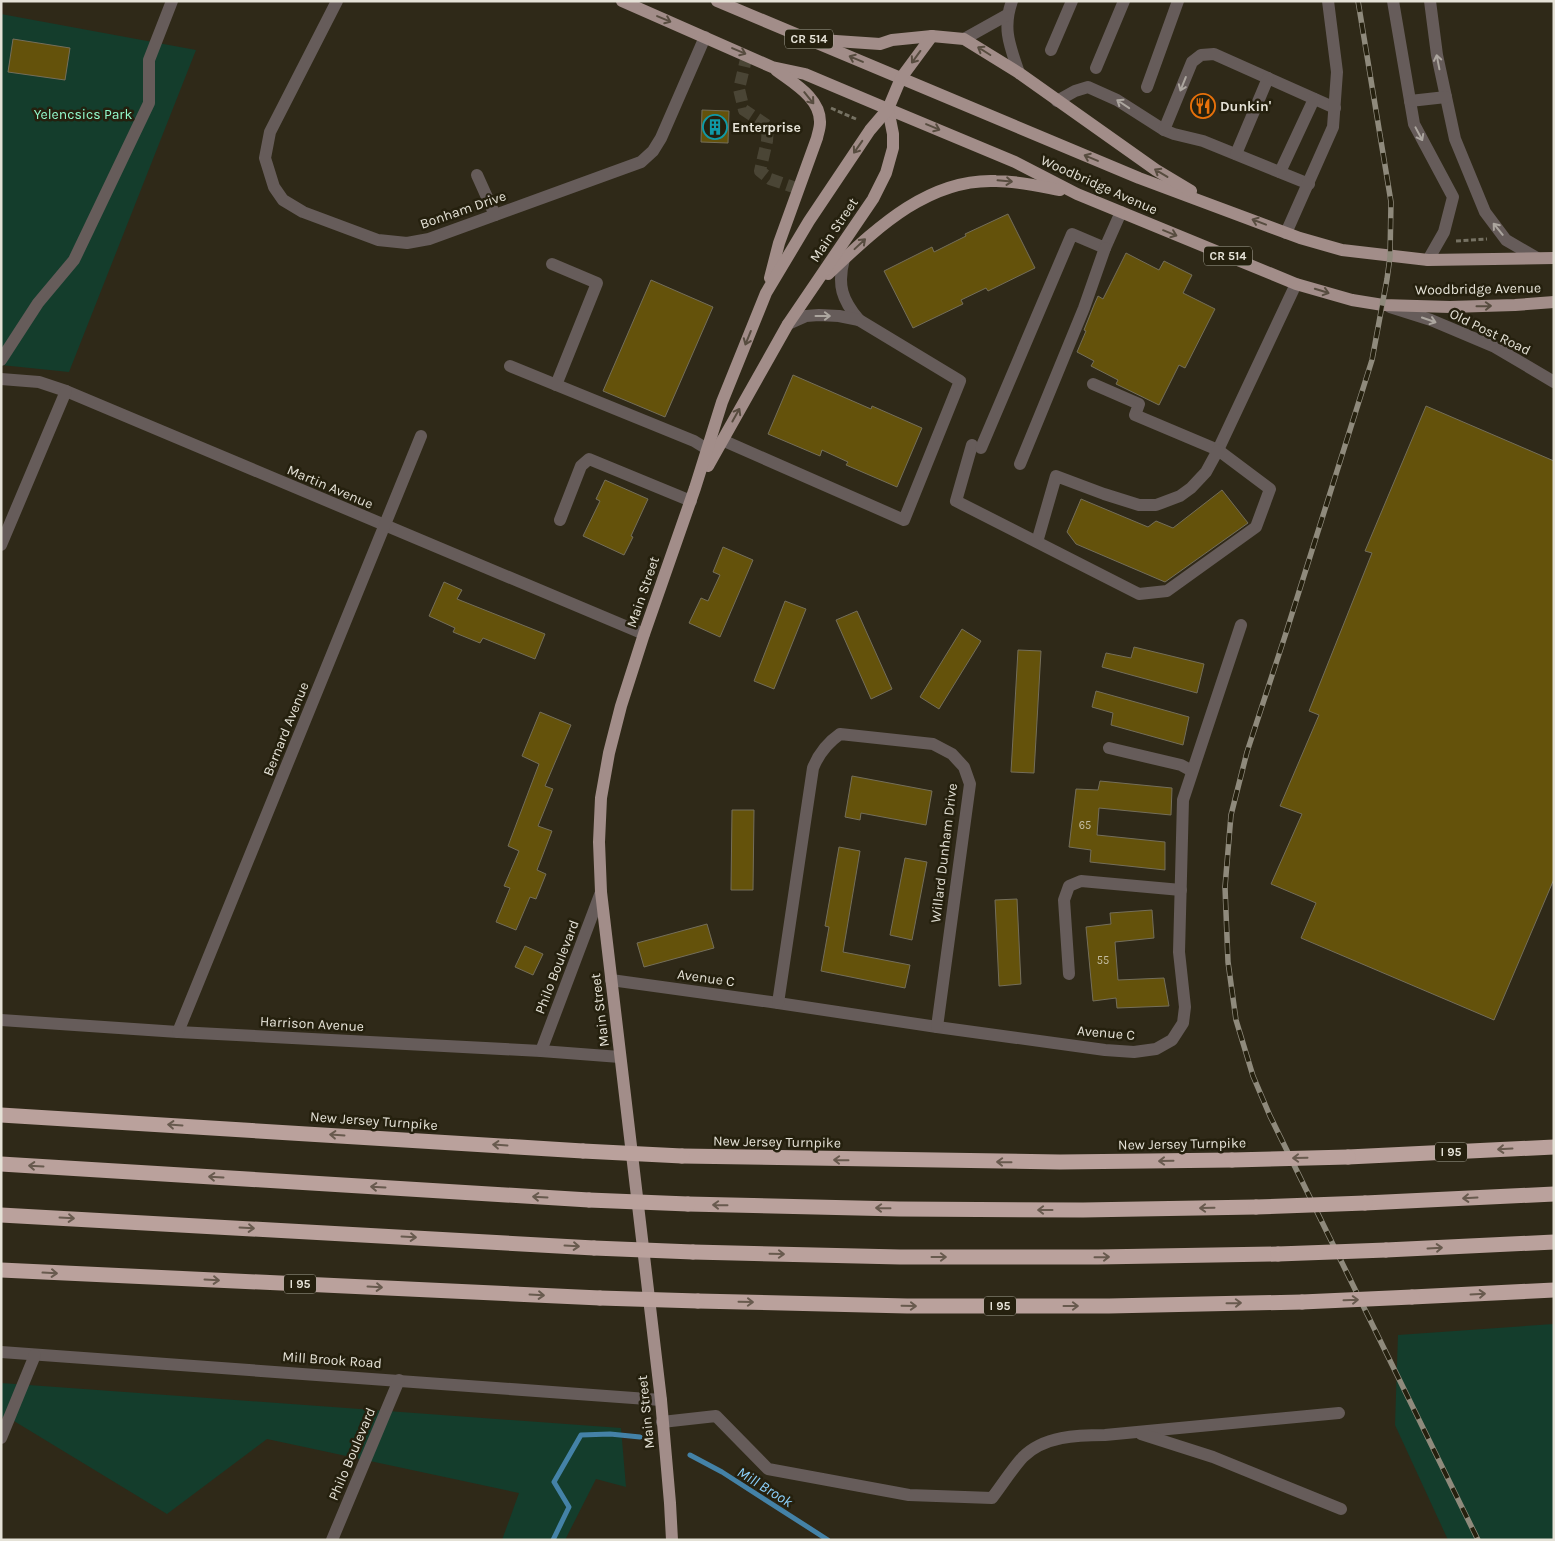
<svg xmlns="http://www.w3.org/2000/svg" width="1555" height="1541" viewBox="0 0 1555 1541" font-family="Karla,sans-serif">
<style>
.green{fill:#143d2c}
.lines{fill:none;stroke-linecap:round;stroke-linejoin:round}
.stream{stroke:#4482a7;stroke-width:5}
.building{fill:#64520b;stroke:#746e5a}
.minor-tunnel{stroke:#4a4535;stroke-width:12;stroke-dasharray:12 6;stroke-linecap:butt}
.path{stroke:#767263;stroke-width:3;stroke-dasharray:5 2.5;stroke-linecap:butt}
.minor{stroke:#665c5a;stroke-width:12}
.major{stroke:#a28d89;stroke-width:12}
.highway{stroke:#baa19c;stroke-width:15}
.rail-casing{stroke:#8f8a7c;stroke-width:5.5}
.rail{stroke:#25200e;stroke-width:4;stroke-dasharray:11;stroke-linecap:butt}
.highway-bridge{stroke:#baa19c;stroke-width:15}
.oneway{stroke:#574c3f}
.oneway2{stroke:#aca69f}
.oneway3{stroke:#685a4e}
.labels{text-anchor:middle;dominant-baseline:central;stroke-width:5;stroke-linejoin:round;paint-order:stroke}
.number-label{font-size:11px;fill:#c5bea4}
.shield{fill:#25200e;stroke:#aba89b;stroke-width:1}
.shield-label{font-size:12px;font-weight:bold;fill:#e5e2d7}
.poi-label{font-size:14px;font-weight:bold;fill:#e5e2d7;stroke:#25200e;text-anchor:start}
.park-label{font-size:14px;fill:#93facc;stroke:#25200e}
.street-label{font-size:14px;fill:#e5e2d7;stroke:#25200e}
.water-label{font-size:15px;font-style:italic;fill:#8acffb;stroke:#25200e}
</style>
<rect width="100%" height="100%" fill="#2f2918"/>
<g class="green">
<polygon points="1,14 196,50 69,372 1,365"/>
<polygon points="1554,1324 1554,1540 1448,1540 1395,1425 1398,1335"/>
<polygon points="1,1383 621,1428 626,1487 596,1479 565,1540 502,1540 519,1493 267,1439 167,1514 9,1418 1,1417"/>
</g>
<g class="lines">
<g class="stream">
<polyline points="690,1455 722,1472 828,1540"/>
<polyline points="553,1540 569,1507 554,1482 581,1435 610,1434 640,1437"/>
</g>
</g>
<g class="building">
<polygon points="13,39 70,48 65,80 8,72"/>
<polygon points="702,110 729,111 728,143 701,142"/>
<polygon points="1008,214 1035,268 988,291 986,288 961,300 963,304 913,328 884,271 932,247 934,252 966,236 965,234"/>
<polygon points="1126,253 1159,270 1164,261 1192,275 1183,293 1215,309 1185,368 1179,365 1159,405 1116,384 1118,380 1091,366 1094,361 1077,352 1086,331 1084,330 1094,305 1098,296 1103,299"/>
<polygon points="651,280 713,307 665,417 603,391"/>
<polygon points="793,375 871,409 872,406 922,428 897,487 846,465 848,462 822,450 820,456 768,434"/>
<polygon points="1426,406 1554,461 1554,879 1494,1020 1301,938 1316,903 1271,884 1302,814 1280,806 1319,715 1309,711 1372,553 1365,551"/>
<polygon points="605,480 648,499 631,536 633,537 624,555 583,536 600,501 596,499"/>
<polygon points="1222,490 1248,523 1165,582 1076,544 1067,532 1081,499 1148,527 1156,521 1173,528"/>
<polygon points="723,547 753,560 720,637 689,623 701,598 708,601 720,575 713,572"/>
<polygon points="444,582 462,590 457,599 545,634 535,659 483,638 480,643 453,632 455,628 429,616"/>
<polygon points="785,601 806,609 774,689 754,681"/>
<polygon points="857,611 892,689 871,699 836,620"/>
<polygon points="962,629 981,641 939,709 920,697"/>
<polygon points="1134,647 1204,664 1197,693 1102,667 1106,653 1131,658"/>
<polygon points="1018,650 1041,651 1034,773 1011,772"/>
<polygon points="1096,691 1189,717 1183,745 1111,725 1113,713 1092,707"/>
<polygon points="540,712 571,725 545,786 553,789 538,826 552,831 537,870 546,874 536,899 530,897 516,930 496,922 510,888 504,886 519,851 508,846 539,764 522,756"/>
<polygon points="852,776 932,791 926,825 861,813 860,820 845,817"/>
<polygon points="1100,781 1172,788 1171,815 1099,808 1097,835 1165,842 1165,870 1090,862 1091,850 1069,847 1076,789 1098,790"/>
<polygon points="732,810 754,810 753,890 731,890"/>
<polygon points="839,847 860,851 843,952 910,965 905,988 821,971 829,927 825,926"/>
<polygon points="905,858 927,862 912,940 890,935"/>
<polygon points="1017,899 1021,984 999,986 995,900"/>
<polygon points="1152,910 1154,938 1115,942 1118,980 1164,978 1169,1006 1117,1008 1116,998 1093,1001 1086,927 1111,924 1110,913"/>
<polygon points="707,924 714,948 644,967 637,943"/>
<polygon points="525,946 543,954 533,975 515,967"/>
</g>
<g class="lines">
<polyline class="minor-tunnel" points="747,55 739,89 744,110 768,126 767,141 760,171 770,179 799,189"/>
<g class="path">
<polyline points="831,108 856,119"/>
<polyline points="1456,241 1487,239"/>
</g>
<g class="minor">
<polyline points="337,1 270,132 265,158 274,187 283,200 303,212 378,240 407,243 429,239 641,162 653,151 661,138 705,37"/>
<path d="M1012,1C1002,29 1010,46 1019,73"/>
<polyline points="1393,1 1414,124 1453,197 1444,232 1428,260"/>
<polyline points="1430,1 1437,55 1455,139 1485,212 1506,240 1537,258"/>
<polyline points="964,39 1007,15"/>
<polyline points="1051,50 1072,1"/>
<polyline points="1096,68 1124,1"/>
<polyline points="1147,87 1178,1"/>
<polyline points="1057,101 1075,91 1088,87 1117,100 1164,130 1174,134 1203,141 1309,184"/>
<polyline points="1410,101 1446,97"/>
<polyline points="1164,130 1192,62 1201,55 1214,54 1335,108"/>
<polyline points="1236,154 1268,78"/>
<polyline points="1280,172 1314,99"/>
<polyline points="477,175 495,215"/>
<polyline points="1286,233 1333,127 1337,72 1328,1"/>
<path d="M844,259C837,285 842,300 859,320"/>
<polyline points="552,264 597,283 556,385"/>
<polyline points="1390,307 1431,320 1495,347 1554,382"/>
<polyline points="1,360 38,303 74,260 149,103 149,60 172,1"/>
<polyline points="510,366 694,441 707,449"/>
<polyline points="1,379 39,382 66,391 644,634"/>
<polyline points="1093,384 1139,404 1135,415 1218,450 1296,284"/>
<polyline points="722,440 904,520 960,381 859,320 839,316 819,315 806,316 788,324"/>
<polyline points="972,445 956,501 1139,594 1167,591 1256,527 1270,489 1218,450 1206,472 1191,488 1180,496 1156,505 1139,505 1104,494 1056,476 1037,542"/>
<polyline points="981,448 1072,234 1105,248 1121,212"/>
<polyline points="1020,464 1084,308 1105,248"/>
<polyline points="560,520 581,466 589,459 691,501"/>
<polyline points="1,545 66,391"/>
<polyline points="1109,748 1181,765 1192,771"/>
<polyline points="1069,974 1064,900 1069,886 1081,881 1181,890"/>
<polyline points="611,980 778,1003 937,1027 1105,1050 1134,1052 1156,1049 1172,1040 1183,1023 1185,1007 1179,952 1183,800 1241,625"/>
<path d="M778,1003L813,768C819,753 827,743 840,734L933,744L952,754L964,767L970,784L937,1027"/>
<polyline points="1,1020 178,1032 541,1051 620,1057"/>
<polyline points="178,1032 421,436"/>
<polyline points="541,1051 601,892"/>
<polyline points="1,1352 661,1400"/>
<path d="M662,1422L716,1416L768,1469L909,1495L992,1498C1002,1485 1012,1469 1023,1457C1044,1436 1077,1435 1105,1435L1339,1413"/>
<polyline points="1141,1434 1213,1457 1341,1509"/>
<polyline points="1,1438 35,1355"/>
<polyline points="332,1540 399,1380"/>
</g>
<g class="major">
<polyline points="622,1 772,67 805,74 888,109 1015,162 1077,194 1296,284 1352,300 1383,305 1450,307 1515,305 1554,302"/>
<polyline points="717,1 1139,178 1300,238 1342,250 1428,260 1554,258"/>
<polyline points="821,40 880,44 892,40 932,36 964,39 1019,73 1156,170 1191,191"/>
<path d="M828,274C875,230 927,178 996,181C1018,181 1039,186 1060,190"/>
<path d="M770,278L779,243L817,138C818,133 820,128 820,123C821,98 793,83 776,70"/>
<polyline points="708,466 788,324 873,199 886,173 893,148 893,134 888,109"/>
<polyline points="672,1540 670,1503 661,1400 601,892 599,842 601,798 609,753 621,706 644,634 695,488 722,402 766,293 809,221 870,130 888,109 901,78 932,36"/>
</g>
<g class="highway">
<polyline points="1,1115 583,1151"/>
<polyline points="682,1156 1060,1162 1232,1160"/>
<polyline points="1348,1157 1554,1147"/>
<polyline points="1,1164 589,1200"/>
<polyline points="1365,1203 1554,1194"/>
<polyline points="688,1204 899,1209 1083,1210 1256,1207"/>
<polyline points="1,1215 594,1248"/>
<polyline points="1386,1250 1554,1242"/>
<polyline points="693,1252 900,1257 1098,1257 1278,1254"/>
<polyline points="1,1270 600,1298"/>
<polyline points="1412,1297 1554,1290"/>
<polyline points="698,1301 907,1306 1109,1306 1302,1302"/>
</g>
<defs>
<polyline id="rail" points="1358,1 1391,202 1390,257 1387,279 1372,360 1285,636 1247,752 1231,815 1225,887 1228,962 1236,1020 1253,1076 1270,1116 1478,1540"/>
</defs>
<use href="#rail" class="rail-casing"/>
<use href="#rail" class="rail"/>
<g class="highway-bridge">
<polyline points="583,1151 682,1156"/>
<polyline points="1232,1160 1348,1157"/>
<polyline points="589,1200 688,1204"/>
<polyline points="1256,1207 1365,1203"/>
<polyline points="594,1248 693,1252"/>
<polyline points="1278,1254 1386,1250"/>
<polyline points="600,1298 698,1301"/>
<polyline points="1302,1302 1412,1297"/>
</g>
</g>
<defs><path id="oneway-shaft" d="M-6 0H5M1.5-3L5.5 0L1.5 3" fill="none" stroke-width="1.6" stroke-linecap="round" stroke-linejoin="round" transform="scale(1.25)"/></defs>
<g class="oneway">
<use href="#oneway-shaft" transform="translate(664 19) rotate(23)"/>
<use href="#oneway-shaft" transform="translate(739 51) rotate(23)"/>
<use href="#oneway-shaft" transform="translate(984 51) rotate(-148)"/>
<use href="#oneway-shaft" transform="translate(916 57) rotate(126)"/>
<use href="#oneway-shaft" transform="translate(856 59) rotate(-157)"/>
<use href="#oneway-shaft" transform="translate(809 98) rotate(51)"/>
<use href="#oneway-shaft" transform="translate(933 127) rotate(23)"/>
<use href="#oneway-shaft" transform="translate(858 147) rotate(125)"/>
<use href="#oneway-shaft" transform="translate(1091 158) rotate(-157)"/>
<use href="#oneway-shaft" transform="translate(1161 173) rotate(-149)"/>
<use href="#oneway-shaft" transform="translate(1005 181) rotate(5)"/>
<use href="#oneway-shaft" transform="translate(1259 222) rotate(-159)"/>
<use href="#oneway-shaft" transform="translate(1170 233) rotate(22)"/>
<use href="#oneway-shaft" transform="translate(860 244) rotate(-43)"/>
<use href="#oneway-shaft" transform="translate(1322 291) rotate(17)"/>
<use href="#oneway-shaft" transform="translate(1484 306) rotate(-1)"/>
<use href="#oneway-shaft" transform="translate(748 338) rotate(112)"/>
<use href="#oneway-shaft" transform="translate(736 415) rotate(-61)"/>
</g>
<g class="oneway2">
<use href="#oneway-shaft" transform="translate(1438 62) rotate(-101)"/>
<use href="#oneway-shaft" transform="translate(1183 84) rotate(112)"/>
<use href="#oneway-shaft" transform="translate(1123 104) rotate(-146)"/>
<use href="#oneway-shaft" transform="translate(1419 134) rotate(62)"/>
<use href="#oneway-shaft" transform="translate(1498 229) rotate(-129)"/>
<use href="#oneway-shaft" transform="translate(823 316)"/>
<use href="#oneway-shaft" transform="translate(1429 320) rotate(19)"/>
</g>
<g class="oneway3">
<use href="#oneway-shaft" transform="translate(175 1125) rotate(-176)"/>
<use href="#oneway-shaft" transform="translate(337 1135) rotate(-176)"/>
<use href="#oneway-shaft" transform="translate(500 1145) rotate(-176)"/>
<use href="#oneway-shaft" transform="translate(1505 1149) rotate(177)"/>
<use href="#oneway-shaft" transform="translate(1300 1158) rotate(179)"/>
<use href="#oneway-shaft" transform="translate(841 1160) rotate(-179)"/>
<use href="#oneway-shaft" transform="translate(1166 1161) rotate(179)"/>
<use href="#oneway-shaft" transform="translate(1004 1162) rotate(-179)"/>
<use href="#oneway-shaft" transform="translate(36 1166) rotate(-177)"/>
<use href="#oneway-shaft" transform="translate(216 1177) rotate(-177)"/>
<use href="#oneway-shaft" transform="translate(378 1187) rotate(-177)"/>
<use href="#oneway-shaft" transform="translate(540 1197) rotate(-177)"/>
<use href="#oneway-shaft" transform="translate(1470 1198) rotate(177)"/>
<use href="#oneway-shaft" transform="translate(720 1205) rotate(-179)"/>
<use href="#oneway-shaft" transform="translate(883 1208) rotate(-179)"/>
<use href="#oneway-shaft" transform="translate(1207 1208) rotate(179)"/>
<use href="#oneway-shaft" transform="translate(1045 1210) rotate(-180)"/>
<use href="#oneway-shaft" transform="translate(67 1218) rotate(3)"/>
<use href="#oneway-shaft" transform="translate(247 1228) rotate(3)"/>
<use href="#oneway-shaft" transform="translate(409 1237) rotate(3)"/>
<use href="#oneway-shaft" transform="translate(572 1246) rotate(3)"/>
<use href="#oneway-shaft" transform="translate(1435 1248) rotate(-3)"/>
<use href="#oneway-shaft" transform="translate(777 1254) rotate(1)"/>
<use href="#oneway-shaft" transform="translate(939 1257)"/>
<use href="#oneway-shaft" transform="translate(1102 1257) rotate(-1)"/>
<use href="#oneway-shaft" transform="translate(50 1273) rotate(3)"/>
<use href="#oneway-shaft" transform="translate(212 1280) rotate(3)"/>
<use href="#oneway-shaft" transform="translate(375 1287) rotate(3)"/>
<use href="#oneway-shaft" transform="translate(1478 1294) rotate(-3)"/>
<use href="#oneway-shaft" transform="translate(537 1295) rotate(3)"/>
<use href="#oneway-shaft" transform="translate(1351 1300) rotate(-2)"/>
<use href="#oneway-shaft" transform="translate(746 1302) rotate(1)"/>
<use href="#oneway-shaft" transform="translate(1234 1303) rotate(-1)"/>
<use href="#oneway-shaft" transform="translate(909 1306) rotate(1)"/>
<use href="#oneway-shaft" transform="translate(1071 1306)"/>
</g>
<defs>
<symbol id="restaurant-ring" viewBox="-11 -11 22 22"><circle r="9.5" fill="#25200e" stroke="#e8710a" stroke-width="1.5"/><path d="M-5-6h1v4h1v-4h1v4h1v-4h1v5L-1.5 .5V6h-2V.5L-5-1ZM5-6V6H3V1.5H1.5Q1.5-4 5-6Z" fill="#e8710a"/></symbol>
<symbol id="building-ring" viewBox="-11 -11 22 22"><circle r="9.5" fill="#25200e" stroke="#0f9aa8" stroke-width="1.5"/><path d="M-4-6H4V6H1V3H-1V6H-4ZM-2.5-4.3h1.7v1.8h-1.7ZM.8-4.3h1.7v1.8H.8ZM-2.5-1h1.7V.8h-1.7ZM.8-1h1.7V.8H.8Z" fill="#0f9aa8"/></symbol>
</defs>
<g fill-rule="evenodd">
<use href="#restaurant-ring" x="1189" y="92" width="28" height="28"/>
<use href="#building-ring" x="701" y="113" width="28" height="28"/>
</g>
<g class="labels">
<g class="number-label">
<text x="1085" y="825">65</text>
<text x="1103" y="960">55</text>
</g>
<g class="shield">
<rect x="785" y="29.5" width="48" height="19" rx="4"/>
<rect x="1204" y="246.5" width="48" height="19" rx="4"/>
<rect x="1435" y="1142.5" width="32" height="19" rx="4"/>
<rect x="284" y="1274.5" width="32" height="19" rx="4"/>
<rect x="984" y="1296.5" width="32" height="19" rx="4"/>
</g>
<g class="shield-label">
<text x="809" y="39">CR 514</text>
<text x="1228" y="256">CR 514</text>
<text x="1451" y="1152">I 95</text>
<text x="300" y="1284">I 95</text>
<text x="1000" y="1306">I 95</text>
</g>
<g class="poi-label">
<text x="1220" y="106">Dunkin'</text>
<text x="732" y="127">Enterprise</text>
</g>
<g class="park-label">
<text x="83" y="114">Yelencsics Park</text>
</g>
<g class="street-label">
<text transform="translate(1099 185) rotate(24)">Woodbridge Avenue</text>
<text transform="translate(463 210) rotate(-19)">Bonham Drive</text>
<text transform="translate(834 230) rotate(-56)">Main Street</text>
<text transform="translate(1478 289) rotate(-1)">Woodbridge Avenue</text>
<text transform="translate(1490 332) rotate(26)">Old Post Road</text>
<text transform="translate(330 487) rotate(23)">Martin Avenue</text>
<text transform="translate(643 592) rotate(-71)">Main Street</text>
<text transform="translate(286 729) rotate(-68)">Bernard Avenue</text>
<text transform="translate(944 853) rotate(-83)">Willard Dunham Drive</text>
<text transform="translate(557 967) rotate(-69)">Philo Boulevard</text>
<text transform="translate(706 978) rotate(8)">Avenue C</text>
<text transform="translate(600 1010) rotate(-97)">Main Street</text>
<text transform="translate(312 1024) rotate(3)">Harrison Avenue</text>
<text transform="translate(1106 1033) rotate(5)">Avenue C</text>
<text transform="translate(374 1121) rotate(4)">New Jersey Turnpike</text>
<text transform="translate(777 1142) rotate(1)">New Jersey Turnpike</text>
<text transform="translate(1182 1144) rotate(-1)">New Jersey Turnpike</text>
<text transform="translate(332 1360) rotate(4)">Mill Brook Road</text>
<text transform="translate(646 1412) rotate(-96)">Main Street</text>
<text transform="translate(352 1454) rotate(-67)">Philo Boulevard</text>
</g>
<g class="water-label">
<text transform="translate(765 1487) rotate(32)">Mill Brook</text>
</g>
</g>
<rect width="1555" height="1541" fill="none" stroke="#e5e2d7" stroke-width="5"/>
</svg>
